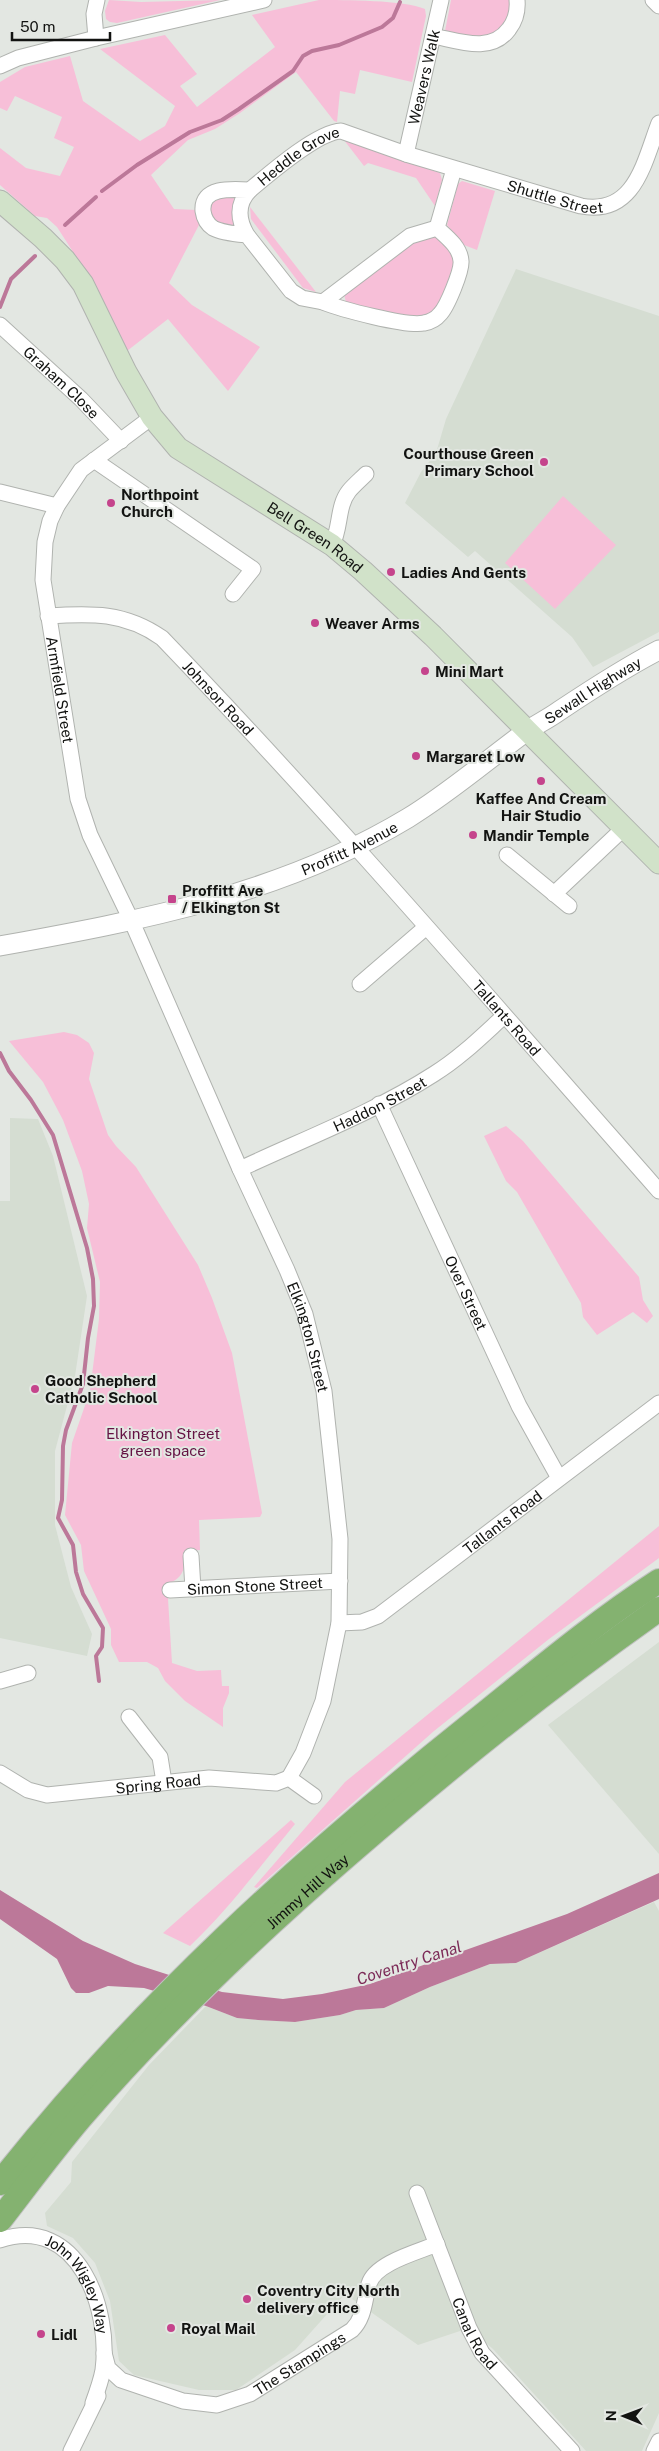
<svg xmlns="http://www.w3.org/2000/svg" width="659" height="2451" viewBox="0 0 659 2451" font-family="'Public Sans',sans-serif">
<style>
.built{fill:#d5ddd2}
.green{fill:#f7bfd8}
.water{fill:#bc7899}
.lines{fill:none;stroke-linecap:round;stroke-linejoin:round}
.stream{stroke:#bc7899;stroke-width:4}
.minor-casing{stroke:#b0b3af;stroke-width:17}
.tertiary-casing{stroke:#b0b3af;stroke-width:21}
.secondary-casing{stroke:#b0b3af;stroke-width:23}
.trunk-casing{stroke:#c1c2c1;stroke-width:26}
.minor{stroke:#fff;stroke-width:15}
.tertiary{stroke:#fff;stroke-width:19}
.secondary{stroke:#d1e2c9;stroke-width:21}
.trunk{stroke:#84b270;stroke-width:24}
.poi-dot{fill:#c5448c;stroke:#e3e7e2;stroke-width:2}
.labels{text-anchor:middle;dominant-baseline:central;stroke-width:4;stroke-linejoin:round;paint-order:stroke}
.street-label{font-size:15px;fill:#121311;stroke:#e3e7e2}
.poi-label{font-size:15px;font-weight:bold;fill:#121311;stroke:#e3e7e2;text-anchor:start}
.park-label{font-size:15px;fill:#641243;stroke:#e3e7e2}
.water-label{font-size:16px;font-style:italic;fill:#7c2a57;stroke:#e3e7e2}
</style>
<rect width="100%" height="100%" fill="#e3e7e2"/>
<g class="built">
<polygon points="516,269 659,316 659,632 593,667 572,637 475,551 468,557 405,503 421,472 436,453 446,419"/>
<polygon points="10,1118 38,1119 53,1156 87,1296 75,1376 55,1451 55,1525 71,1587 92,1634 87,1656 0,1638 0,1201 10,1201"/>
<polygon points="659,1642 659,1854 548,1725"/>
<polygon points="654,1902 659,1911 659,2413 642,2451 586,2451 493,2349 469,2328 418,2345 345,2294 295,2350 236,2390 199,2390 134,2375 119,2361 110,2301 95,2263 73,2238 47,2226 45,2213 71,2182 72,2162 149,2065 206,2006 237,2018 295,2022 340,2015 356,2010 384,2008 430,1987 490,1964 516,1963"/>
</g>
<g class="green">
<polygon points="109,0 141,2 220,0 117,23 110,22 106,19 105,11"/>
<path d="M319,0C345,0 404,0 425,9L426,16L412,82L360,70L355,94L340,91L337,122L334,121L296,72L240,113L215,129L188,140L151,175L174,209L197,210L200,223L169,283L192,305L260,347L228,391L168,319L127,351L86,272L57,227L47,218L35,216L0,185V148L26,168L60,176L74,147L54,138L62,117L15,96L7,111L0,108V82L25,67L70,56L83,101L140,141L165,126L175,106L100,49L165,35L197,74L180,86L197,107L275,47L252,15Z"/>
<polygon points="451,0 512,0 512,10 500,32 480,39 445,31"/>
<polygon points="344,140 440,173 442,180 435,206 416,178 368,163 364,166"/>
<polygon points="462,181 495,191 477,250 464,245 447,225 458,184"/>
<polygon points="234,195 233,225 229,228 217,226 206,209 209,200"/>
<polygon points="250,207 316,292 303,288 251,219"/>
<polygon points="432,235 444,241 456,262 438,310 416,319 346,302 344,294 413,240"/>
<polygon points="563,496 616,545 555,609 505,563"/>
<path d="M64,1032L77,1035L89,1043L94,1053L89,1079L108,1135L116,1146L136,1167L198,1265L212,1298L232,1353L262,1513L260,1517L199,1520L200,1550L184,1551C185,1566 185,1578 169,1583L170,1590L168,1599L172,1663L197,1671L221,1670L222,1686H229V1693L223,1708V1727L185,1701L165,1681L158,1668L147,1662H119L111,1645V1629L84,1571L81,1545L65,1515L72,1443L90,1391L99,1319L100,1282L87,1228L89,1204L82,1171L63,1120L43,1082L9,1041Z"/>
<polygon points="506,1126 523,1141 639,1277 643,1300 653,1316 647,1323 633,1312 597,1335 583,1317 581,1303 517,1192 506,1181 484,1136"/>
<polygon points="659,1526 659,1558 549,1639 434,1731 257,1888 254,1887 345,1782"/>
<path d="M291,1820L295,1824C261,1865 229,1909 190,1946L163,1933Z"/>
</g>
<polygon class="water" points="659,1873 659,1899 516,1963 490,1964 430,1987 384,2008 356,2010 340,2015 295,2022 258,2020 237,2018 206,2006 144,1988 108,1986 89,1993 76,1993 71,1988 57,1959 0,1919 0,1890 83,1941 135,1964 222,1992 283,1999 322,1994 370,1984 567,1914"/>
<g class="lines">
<g class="stream">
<polyline points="102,191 137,165 190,132 222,120 239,109 293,71 303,56 312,51 339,45 382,27 393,18 400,2"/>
<polyline points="65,225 96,197"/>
<polyline points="0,307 11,279 35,256"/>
<polyline points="0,1053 9,1071 31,1100 53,1135 87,1248 93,1279 94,1306 88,1338 83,1384 66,1430 63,1446 62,1500 58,1518 73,1545 76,1572 83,1594 103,1628 102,1647 96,1656 99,1681"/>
</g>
<defs>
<g id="minor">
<polyline points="653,0 659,6"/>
<path d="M433,36C459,41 491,54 509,29C516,20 518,11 517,0"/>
<polyline points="96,38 94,14 97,0"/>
<polyline points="0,66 18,58 96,38 264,0"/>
<path id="s1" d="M406,154L441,0"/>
<path id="s2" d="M250,190C269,174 317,132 341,131L406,154L581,206C635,216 644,162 659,123"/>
<path d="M437,228C447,237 460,247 461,261C462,271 447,307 440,314C436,319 430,322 424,323C407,327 340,309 323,302L410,236L437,228L454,169"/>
<path d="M247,235C238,220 236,204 250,190C233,189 201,186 203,211C204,218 207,224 213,228C222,233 236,234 247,235L291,291L302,298L323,302"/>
<path id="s3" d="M0,325L81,399L121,441"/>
<path id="s4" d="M152,417L81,470L57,506L50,521L45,542L43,580L78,799L90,835L132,922L240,1169L287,1270L305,1314L324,1391L340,1539L339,1623L323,1701L303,1753L289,1778"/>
<polyline points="94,460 253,569 233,594"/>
<polyline points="0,492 57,506"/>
<path d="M332,545C341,528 337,506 349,491C354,485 361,479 366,474"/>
<path id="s5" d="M48,616C91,613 125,612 162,638C334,817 495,1005 659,1191"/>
<polyline points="507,855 569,906"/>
<polyline points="554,894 624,828"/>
<polyline points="360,984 425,928"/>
<path id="s6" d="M379,1104L519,1406L559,1478"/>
<path id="s7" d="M240,1169C304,1139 375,1112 434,1074C460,1058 482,1036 504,1016"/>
<polyline points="191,1556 193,1589"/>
<path id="s8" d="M170,1590L340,1581"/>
<path id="s9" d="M339,1623L362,1622L378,1616L659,1403"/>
<polyline points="0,1681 28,1673"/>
<polyline points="129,1717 160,1757 164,1782"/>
<path id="s10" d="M0,1773L28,1790L47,1795L209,1778L276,1783L289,1778L314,1796"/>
<path id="s11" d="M417,2193L469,2328L482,2353L572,2451"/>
<path id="s12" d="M0,2240C78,2214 111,2309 103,2370C101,2381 97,2392 93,2403"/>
<path id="s13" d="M104,2353L108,2368L121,2380L183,2401L217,2405L250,2394L352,2330C365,2317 364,2300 369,2284C375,2263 418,2252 437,2244"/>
<polyline points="71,2451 98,2396"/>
<polyline points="654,2451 659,2441"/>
</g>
<g id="tertiary">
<path id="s14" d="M0,946C143,920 282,894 408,818C449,793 486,761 524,733C535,725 548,719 559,711C592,689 624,668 659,650"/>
</g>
<g id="secondary">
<path id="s15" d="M0,201L43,238L65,260L83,284L126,372L152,417L178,448L332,545L363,571L433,636L659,863"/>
</g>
<g id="trunk">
<path d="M0,2183C137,2009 301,1860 473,1723C534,1674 594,1623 659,1581"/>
<path id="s16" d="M0,2220C27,2185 53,2150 81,2117C163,2022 255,1935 350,1853C449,1767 551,1685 659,1609"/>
</g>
</defs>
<use href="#minor" class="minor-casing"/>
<use href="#tertiary" class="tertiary-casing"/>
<use href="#secondary" class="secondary-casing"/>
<use href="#trunk" class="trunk-casing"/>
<use href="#minor" class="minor"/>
<use href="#tertiary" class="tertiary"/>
<use href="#secondary" class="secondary"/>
<use href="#trunk" class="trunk"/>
</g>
<g class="poi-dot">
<circle cx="544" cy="462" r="5"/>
<circle cx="111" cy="503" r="5"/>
<circle cx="391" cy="572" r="5"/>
<circle cx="315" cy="623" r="5"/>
<circle cx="425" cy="671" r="5"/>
<circle cx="416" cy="756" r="5"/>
<circle cx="541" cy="781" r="5"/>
<circle cx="473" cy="835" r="5"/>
<rect x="167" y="894" width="10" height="10" rx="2.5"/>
<circle cx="35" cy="1389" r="5"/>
<circle cx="247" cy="2299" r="5"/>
<circle cx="171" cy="2328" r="5"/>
<circle cx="41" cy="2334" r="5"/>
</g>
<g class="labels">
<g class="street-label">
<text stroke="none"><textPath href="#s1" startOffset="79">Weavers Walk</textPath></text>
<text stroke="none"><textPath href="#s2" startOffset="60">Heddle Grove</textPath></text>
<text stroke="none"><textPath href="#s2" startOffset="334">Shuttle Street</textPath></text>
<text stroke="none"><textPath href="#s3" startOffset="84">Graham Close</textPath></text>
<text stroke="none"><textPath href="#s15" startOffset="472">Bell Green Road</textPath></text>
<text stroke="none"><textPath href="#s4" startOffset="319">Armfield Street</textPath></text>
<text stroke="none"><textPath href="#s14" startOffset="655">Sewall Highway</textPath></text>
<text stroke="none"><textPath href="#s5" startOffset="201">Johnson Road</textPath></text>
<text stroke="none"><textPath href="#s14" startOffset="364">Proffitt Avenue</textPath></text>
<text stroke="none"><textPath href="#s5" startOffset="632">Tallants Road</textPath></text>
<text stroke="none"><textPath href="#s7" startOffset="154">Haddon Street</textPath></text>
<text stroke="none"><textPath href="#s6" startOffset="208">Over Street</textPath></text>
<text stroke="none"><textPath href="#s4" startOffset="1016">Elkington Street</textPath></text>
<text stroke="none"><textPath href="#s9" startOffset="196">Tallants Road</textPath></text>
<text stroke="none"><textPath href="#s8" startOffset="85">Simon Stone Street</textPath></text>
<text stroke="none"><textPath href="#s10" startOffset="164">Spring Road</textPath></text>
<text stroke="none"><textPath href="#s16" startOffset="451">Jimmy Hill Way</textPath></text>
<text stroke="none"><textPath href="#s12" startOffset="105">John Wigley Way</textPath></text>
<text stroke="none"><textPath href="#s11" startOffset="152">Canal Road</textPath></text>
<text stroke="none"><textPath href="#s13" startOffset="226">The Stampings</textPath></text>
</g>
<g class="poi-label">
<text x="534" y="453" text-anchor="end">Courthouse Green<tspan x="534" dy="17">Primary School</tspan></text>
<text x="121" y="494">Northpoint<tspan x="121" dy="17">Church</tspan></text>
<text x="401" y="572">Ladies And Gents</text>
<text x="325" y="623">Weaver Arms</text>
<text x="435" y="671">Mini Mart</text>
<text x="426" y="756">Margaret Low</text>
<text x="541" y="798" text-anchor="middle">Kaffee And Cream<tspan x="541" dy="17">Hair Studio</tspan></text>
<text x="483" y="835">Mandir Temple</text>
<text x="182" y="890">Proffitt Ave<tspan x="182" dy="17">/ Elkington St</tspan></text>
<text x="45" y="1380">Good Shepherd<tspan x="45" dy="17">Catholic School</tspan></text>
<text x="257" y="2290">Coventry City North<tspan x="257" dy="17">delivery office</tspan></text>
<text x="181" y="2328">Royal Mail</text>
<text x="51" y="2334">Lidl</text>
</g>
<g class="park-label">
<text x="163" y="1433">Elkington Street<tspan x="163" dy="17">green space</tspan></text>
</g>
<g class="water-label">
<text transform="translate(409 1963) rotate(-18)">Coventry Canal</text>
</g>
</g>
<g transform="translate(624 2416) rotate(271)" stroke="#e3e7e2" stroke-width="4" paint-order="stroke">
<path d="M0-4L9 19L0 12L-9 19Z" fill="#121311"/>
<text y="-8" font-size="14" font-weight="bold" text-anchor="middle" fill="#121311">N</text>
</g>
<path d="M12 32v8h98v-8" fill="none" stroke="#121311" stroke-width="2.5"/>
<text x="20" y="32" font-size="15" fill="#121311" stroke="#e3e7e2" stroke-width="4" paint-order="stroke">50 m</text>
</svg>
